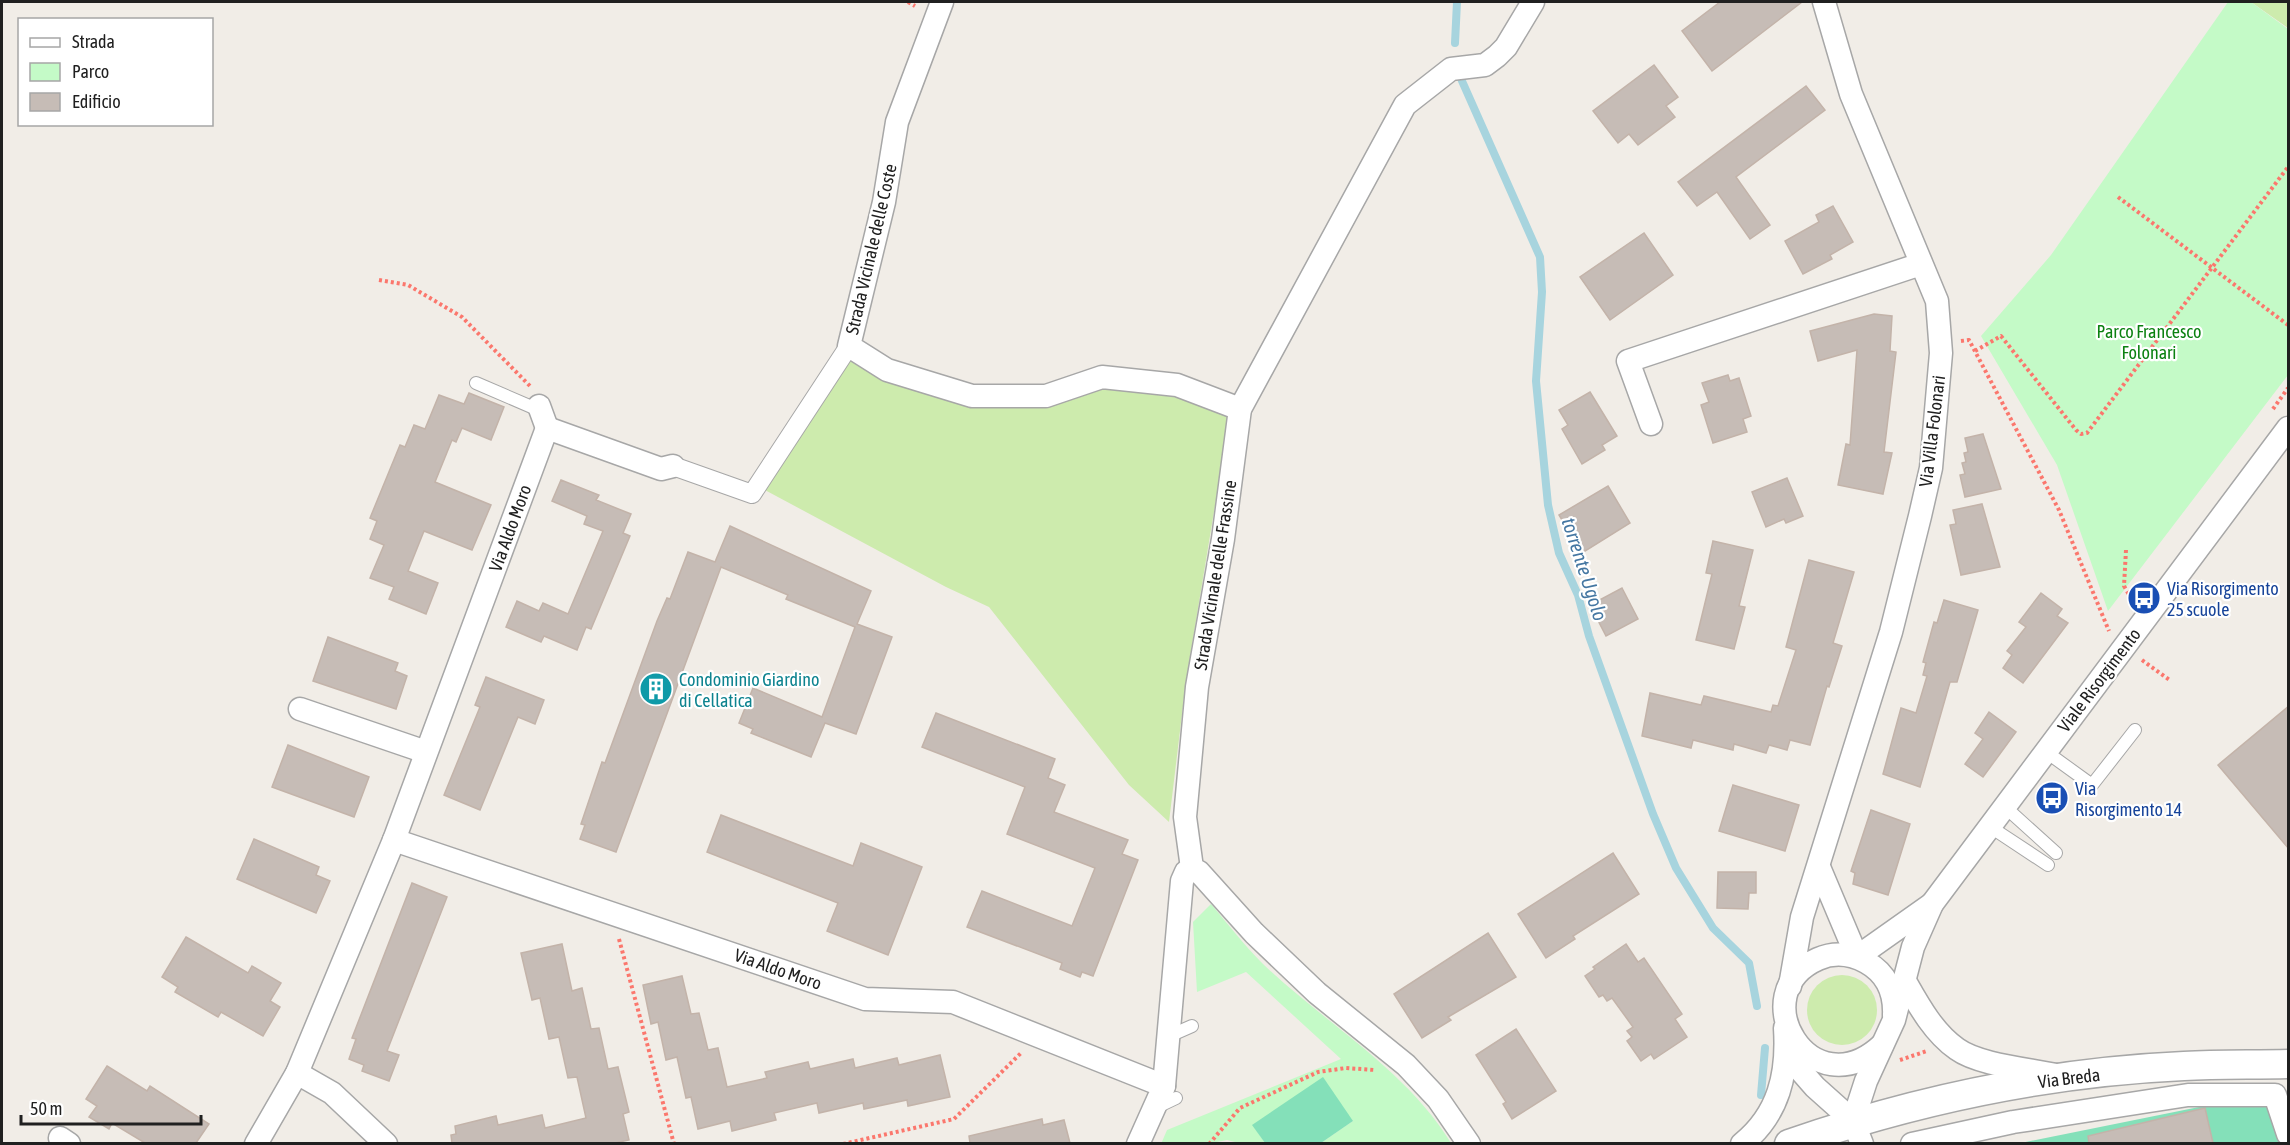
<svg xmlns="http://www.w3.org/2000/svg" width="2290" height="1145" viewBox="0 0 2290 1145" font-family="'Asap Condensed',sans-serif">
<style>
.grass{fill:#cdebad}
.park{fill:#c4fac7}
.pitch{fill:#84e0b9}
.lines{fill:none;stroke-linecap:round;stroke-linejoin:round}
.stream{stroke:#a7d4de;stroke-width:8}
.building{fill:#c6bcb6;stroke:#c3b3a9;stroke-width:1.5}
.service-casing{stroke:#a7a7a7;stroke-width:14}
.pedestrian-casing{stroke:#a7a7a7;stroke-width:20}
.minor-casing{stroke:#a7a7a7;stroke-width:25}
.tertiary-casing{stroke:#a7a7a7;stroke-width:31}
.path{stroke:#fb776d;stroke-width:4;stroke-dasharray:3 3;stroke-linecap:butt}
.service{stroke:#fff;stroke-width:12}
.pedestrian{stroke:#fff;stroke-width:18}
.minor{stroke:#fff;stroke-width:22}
.tertiary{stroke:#fff;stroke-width:28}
.labels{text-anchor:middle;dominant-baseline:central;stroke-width:4.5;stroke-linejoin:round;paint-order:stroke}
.street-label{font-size:18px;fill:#202020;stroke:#fff}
.park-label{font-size:18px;fill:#0b8111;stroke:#fff}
.transit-label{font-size:18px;fill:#164399;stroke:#fff;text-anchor:start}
.culture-label{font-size:18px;fill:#0d838f;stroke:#fff;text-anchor:start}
.water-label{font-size:20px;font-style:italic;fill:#4577a2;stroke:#fff}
</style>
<rect width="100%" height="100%" fill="#f1ede7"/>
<g class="grass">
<polygon points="2251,2 2288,2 2288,29 2288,28"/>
<polygon points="848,359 972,406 1105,385 1174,393 1230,415 1186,681 1169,822 1129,785 989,607 946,587 763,489"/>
<circle cx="1842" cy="1010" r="35"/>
</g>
<g class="park">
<polygon points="2228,2 2251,2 2288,29 2288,375 2108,611 2057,465 1981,336 2051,255"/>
<path d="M1211,904C1228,924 1244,945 1262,963C1324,1023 1405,1068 1451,1143H1321L1353,1121L1253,1125L1265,1143H1239L1227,1140L1212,1143L1161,1144L1167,1130L1341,1059L1246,972L1197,992L1193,922Z"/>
</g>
<g class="pitch">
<polygon points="1323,1077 1353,1121 1321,1143 1265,1143 1252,1125"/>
<polygon points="2204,1106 2268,1106 2279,1143 2016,1144"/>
</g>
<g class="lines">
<g class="stream">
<polyline points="1455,43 1457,2"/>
<polyline points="1462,81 1540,257 1542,292 1536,381 1548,505 1559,553 1578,595 1589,636 1653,814 1676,868 1713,928 1749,963 1757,1006"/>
<polyline points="1761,1095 1765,1048"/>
</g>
</g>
<g class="building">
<polygon points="1720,2 1802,2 1712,71 1682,31"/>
<polygon points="1654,65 1678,97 1666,106 1675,117 1638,145 1629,134 1618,143 1593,111"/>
<polygon points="1806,86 1825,110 1736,177 1770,225 1750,239 1717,192 1697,206 1678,182"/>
<polygon points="1833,206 1853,242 1830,255 1832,259 1803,274 1785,241 1819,222 1816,215"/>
<polygon points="1644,233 1673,275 1610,320 1580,277"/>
<polygon points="1874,314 1892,316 1890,351 1896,352 1884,452 1892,453 1883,494 1838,485 1846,444 1850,445 1857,350 1818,361 1810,331"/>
<polygon points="1728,375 1730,381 1739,378 1751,416 1743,419 1747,432 1713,443 1701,405 1709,402 1702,383"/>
<polygon points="1590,392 1617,436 1602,445 1605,450 1582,464 1562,429 1568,425 1559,410"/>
<polygon points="469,393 504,407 491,440 462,428 456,442 452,440 435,482 491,505 472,550 424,531 408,571 438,583 426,614 389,599 394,587 370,578 384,545 370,539 377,521 370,518 400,445 405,447 414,425 425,429 439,395 464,404"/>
<polygon points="1983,434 2001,489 1965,497 1960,475 1965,474 1962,463 1966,462 1964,453 1968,452 1965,438"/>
<polygon points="1787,478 1803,516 1786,523 1784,519 1766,527 1752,492"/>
<polygon points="561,480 599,495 596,500 631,514 623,533 630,536 591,629 586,627 577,650 544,636 541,642 506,627 517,601 539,611 543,603 568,614 603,531 584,524 587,516 552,501"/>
<polygon points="1608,486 1630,523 1582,553 1559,515"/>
<polygon points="1982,504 2000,567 1961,575 1950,525 1956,524 1953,510"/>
<polygon points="730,526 871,591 857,624 892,637 856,734 825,723 811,757 751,733 753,729 739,723 753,688 822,717 855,627 786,599 788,595 721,567 616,852 580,839 585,825 581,824 602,762 605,763 657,621 667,598 670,599 688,552 715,562"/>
<polygon points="1713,541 1753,550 1739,606 1745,607 1734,649 1696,640 1712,574 1706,573"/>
<polygon points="1809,560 1854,572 1833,643 1842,646 1829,687 1827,686 1810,745 1790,740 1787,750 1769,745 1766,753 1734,744 1733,750 1693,740 1691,748 1642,736 1650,693 1701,705 1704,696 1771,712 1773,705 1778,706 1796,650 1786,647"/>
<polygon points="1622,588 1638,619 1606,636 1590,605"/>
<polygon points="2041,593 2062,609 2057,616 2068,623 2023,683 2003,668 2012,655 2007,651 2026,627 2019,622"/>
<polygon points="1944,600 1978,610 1957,682 1950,682 1920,787 1883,774 1901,708 1916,713 1927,676 1923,675 1926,663 1923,662 1934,622 1937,623"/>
<polygon points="328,637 398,663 395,671 407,676 396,709 313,681"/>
<polygon points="486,677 544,700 535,724 518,717 480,810 444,795 480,707 475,705"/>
<polygon points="2289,706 2289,849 2218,765"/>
<polygon points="1989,712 2016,732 1983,777 1965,764 1983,739 1975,733"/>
<polygon points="936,713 1055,759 1048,778 1065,785 1054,812 1128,840 1122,854 1138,860 1093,976 1082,972 1080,977 1060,969 1062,963 967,927 982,891 1072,926 1095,868 1007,834 1025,787 922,747"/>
<polygon points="288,745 369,777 354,817 272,787"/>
<polygon points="1733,785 1799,805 1785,851 1719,831"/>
<polygon points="1871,810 1910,824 1888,895 1853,884 1855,873 1851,871"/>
<polygon points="721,815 853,866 861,843 922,867 888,955 827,931 838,903 707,852"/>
<polygon points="254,839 319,867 316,875 330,881 316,913 237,879"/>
<polygon points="1613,853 1639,894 1573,936 1575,939 1546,958 1518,914"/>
<polygon points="1718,872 1756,872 1756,893 1749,893 1748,909 1717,908"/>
<polygon points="412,883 447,897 387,1051 399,1055 389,1081 362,1071 364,1065 349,1059 356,1039 352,1038"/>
<polygon points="1488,933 1516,977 1448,1017 1451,1020 1422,1038 1394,994"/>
<polygon points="186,937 248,973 252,966 281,983 270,1001 280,1007 263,1036 221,1012 218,1017 175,992 178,987 162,977"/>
<polygon points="562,944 572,991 582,988 591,1029 599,1028 608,1069 618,1067 629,1112 623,1114 629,1140 615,1143 452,1143 451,1135 456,1134 455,1126 496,1116 498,1125 542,1115 545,1128 586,1118 577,1077 568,1078 559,1037 549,1039 540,998 532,1000 521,953"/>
<polygon points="1626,944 1638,962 1644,958 1682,1014 1675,1019 1687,1037 1654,1059 1651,1054 1641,1061 1627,1041 1632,1037 1627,1031 1633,1027 1612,998 1607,1001 1603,995 1599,997 1585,976 1595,969 1593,967"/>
<polygon points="682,976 691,1014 699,1013 708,1050 718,1048 727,1087 767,1078 765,1072 808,1062 810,1069 853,1059 855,1068 897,1058 899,1065 940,1055 950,1097 908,1106 907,1100 864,1109 863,1103 819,1113 817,1103 774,1113 776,1120 732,1131 730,1121 698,1129 691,1097 686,1098 677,1057 666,1060 658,1022 651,1024 643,985"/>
<polygon points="1516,1029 1556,1091 1512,1119 1503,1104 1506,1102 1476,1055"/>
<polygon points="107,1066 147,1091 150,1086 209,1124 196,1143 145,1143 112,1123 109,1129 89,1117 97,1106 86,1099"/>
<polygon points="2205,1108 2213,1143 2089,1143 2088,1136"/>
<polygon points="1042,1119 1043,1125 1064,1120 1070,1143 970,1143 969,1136"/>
</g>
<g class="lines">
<defs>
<g id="service">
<polyline points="476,383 541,411"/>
<polyline points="2045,751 2092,785 2135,730"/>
<polyline points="2004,806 2056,853"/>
<polyline points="1989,826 2048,865"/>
<polyline points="1167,1037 1192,1026"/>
<polyline points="1155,1108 1176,1098"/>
</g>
<polyline id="pedestrian" points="673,466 752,494 849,346"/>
<g id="minor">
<polyline points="942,2 897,122 884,202 849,346 887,370 972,396 1046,396 1102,377 1177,385 1240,409"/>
<polyline points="539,406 547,428"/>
<polyline points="1651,424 1628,361 1921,264"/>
<polyline points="300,709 426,752"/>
<polyline points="394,840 865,999 953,1002 1164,1086 1138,1144"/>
<polyline points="1819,867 1857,957"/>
<polyline points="1857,957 1932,904"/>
<path d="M1906,983C1919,1006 1934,1033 1957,1049C1979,1065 2029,1069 2056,1075"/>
<polyline points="1790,986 1802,917 1891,632 1920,516 1931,468 1941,353 1937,301 1851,94 1824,2"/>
<path d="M1882,1045C1811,1111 1741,993 1818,959C1834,952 1851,954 1866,962C1886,973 1895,992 1894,1015"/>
<polyline points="1787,1055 1815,1087 1853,1121 1862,1144"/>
<polyline points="297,1073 332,1093 386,1144"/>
<polyline points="1164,1086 1182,881 1186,872 1192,868"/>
<polyline points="1853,1121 1866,1081 1894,1020 1913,947 1932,904 2288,428"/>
<polyline points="60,1138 69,1144"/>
<polyline points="256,1144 297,1073 394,840 547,428 661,469 673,466"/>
<polyline points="1469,1144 1438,1099 1406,1065 1317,993 1254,933 1199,872 1192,868 1185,817 1197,687 1223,539 1240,409 1405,105 1451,69 1485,65 1497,56 1506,47 1533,2"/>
<path d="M1742,1144C1779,1114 1788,1074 1785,1028"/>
<polyline points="1912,1144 2013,1122 2188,1095 2275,1095 2288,1134"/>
</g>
<path id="tertiary" d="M1789,1144C1916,1100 2049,1072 2184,1066C2219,1064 2254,1065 2288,1064"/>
</defs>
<use href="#service" class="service-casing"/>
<use href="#pedestrian" class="pedestrian-casing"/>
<use href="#minor" class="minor-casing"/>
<use href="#tertiary" class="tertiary-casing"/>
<g class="path">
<polyline points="908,2 915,6"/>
<polyline points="2118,197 2288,325"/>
<polyline points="379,280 408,285 462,317 530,386"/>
<polyline points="1961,341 1969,340 2059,510 2109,631"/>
<polyline points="1975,351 2001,336 2076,430 2081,434 2087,433 2288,167"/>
<polyline points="2273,409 2288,388"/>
<polyline points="2126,550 2124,586 2131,598"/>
<polyline points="2142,660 2171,681"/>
<polyline points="619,939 674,1144"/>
<polyline points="1900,1060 1927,1051"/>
<polyline points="843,1144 954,1119 1021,1053"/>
<polyline points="1209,1144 1240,1108 1318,1072 1346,1068 1375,1070"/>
</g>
<use href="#service" class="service"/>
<use href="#pedestrian" class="pedestrian"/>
<use href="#minor" class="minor"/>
<use href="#tertiary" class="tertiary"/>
</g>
<defs>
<symbol id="bus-disc" viewBox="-11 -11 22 22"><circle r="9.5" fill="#1a4fb4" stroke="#fff"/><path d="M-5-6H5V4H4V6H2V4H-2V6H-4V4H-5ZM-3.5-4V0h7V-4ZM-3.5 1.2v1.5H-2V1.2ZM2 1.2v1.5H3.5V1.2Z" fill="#fff"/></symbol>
<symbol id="building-disc" viewBox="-11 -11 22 22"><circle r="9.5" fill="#0f9aa8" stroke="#fff"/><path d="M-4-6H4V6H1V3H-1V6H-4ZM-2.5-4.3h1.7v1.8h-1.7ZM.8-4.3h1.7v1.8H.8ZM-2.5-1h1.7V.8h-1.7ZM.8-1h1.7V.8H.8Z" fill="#fff"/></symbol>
</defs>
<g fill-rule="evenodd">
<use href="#bus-disc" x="2125" y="579" width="38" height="38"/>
<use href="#building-disc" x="637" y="670" width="38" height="38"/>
<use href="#bus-disc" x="2033" y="779" width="38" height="38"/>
</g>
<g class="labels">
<g class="street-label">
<text transform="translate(871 249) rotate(-77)">Strada Vicinale delle Coste</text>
<text transform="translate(1932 431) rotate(-83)">Via Villa Folonari</text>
<text transform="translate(510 528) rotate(-70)">Via Aldo Moro</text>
<text transform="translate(1215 575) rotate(-81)">Strada Vicinale delle Frassine</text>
<text transform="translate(2099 680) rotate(-53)">Viale Risorgimento</text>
<text transform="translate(778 969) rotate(19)">Via Aldo Moro</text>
<text transform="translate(2069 1078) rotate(-7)">Via Breda</text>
</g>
<g class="park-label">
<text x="2149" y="331">Parco Francesco<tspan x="2149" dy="21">Folonari</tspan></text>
</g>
<g class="transit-label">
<text x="2167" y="588">Via Risorgimento<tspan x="2167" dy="21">25 scuole</tspan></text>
<text x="2075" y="788">Via<tspan x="2075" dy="21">Risorgimento 14</tspan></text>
</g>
<g class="culture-label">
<text x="679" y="679">Condominio Giardino<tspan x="679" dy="21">di Cellatica</tspan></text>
</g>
<g class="water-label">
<text transform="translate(1585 569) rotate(72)">torrente Ugolo</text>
</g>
</g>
<rect width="2290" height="1145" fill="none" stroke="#202020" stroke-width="6"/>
<rect x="18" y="18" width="195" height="108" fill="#ffffff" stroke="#a6a6a6" stroke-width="1.5"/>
<rect x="30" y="38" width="30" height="9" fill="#ffffff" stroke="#a6a6a6" stroke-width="1.5"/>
<text x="72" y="48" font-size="18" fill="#202020">Strada</text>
<rect x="30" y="63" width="30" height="18" fill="#c4fac7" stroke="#a6a6a6" stroke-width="1.5"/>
<text x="72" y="78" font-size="18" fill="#202020">Parco</text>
<rect x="30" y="93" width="30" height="18" fill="#c6bcb6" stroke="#a6a6a6" stroke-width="1.5"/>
<text x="72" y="108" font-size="18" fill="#202020">Edificio</text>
<path d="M21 1115v9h180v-9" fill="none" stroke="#202020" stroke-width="3"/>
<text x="30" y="1115" font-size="18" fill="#202020" stroke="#ffffff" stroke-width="4.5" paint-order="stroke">50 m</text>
</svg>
